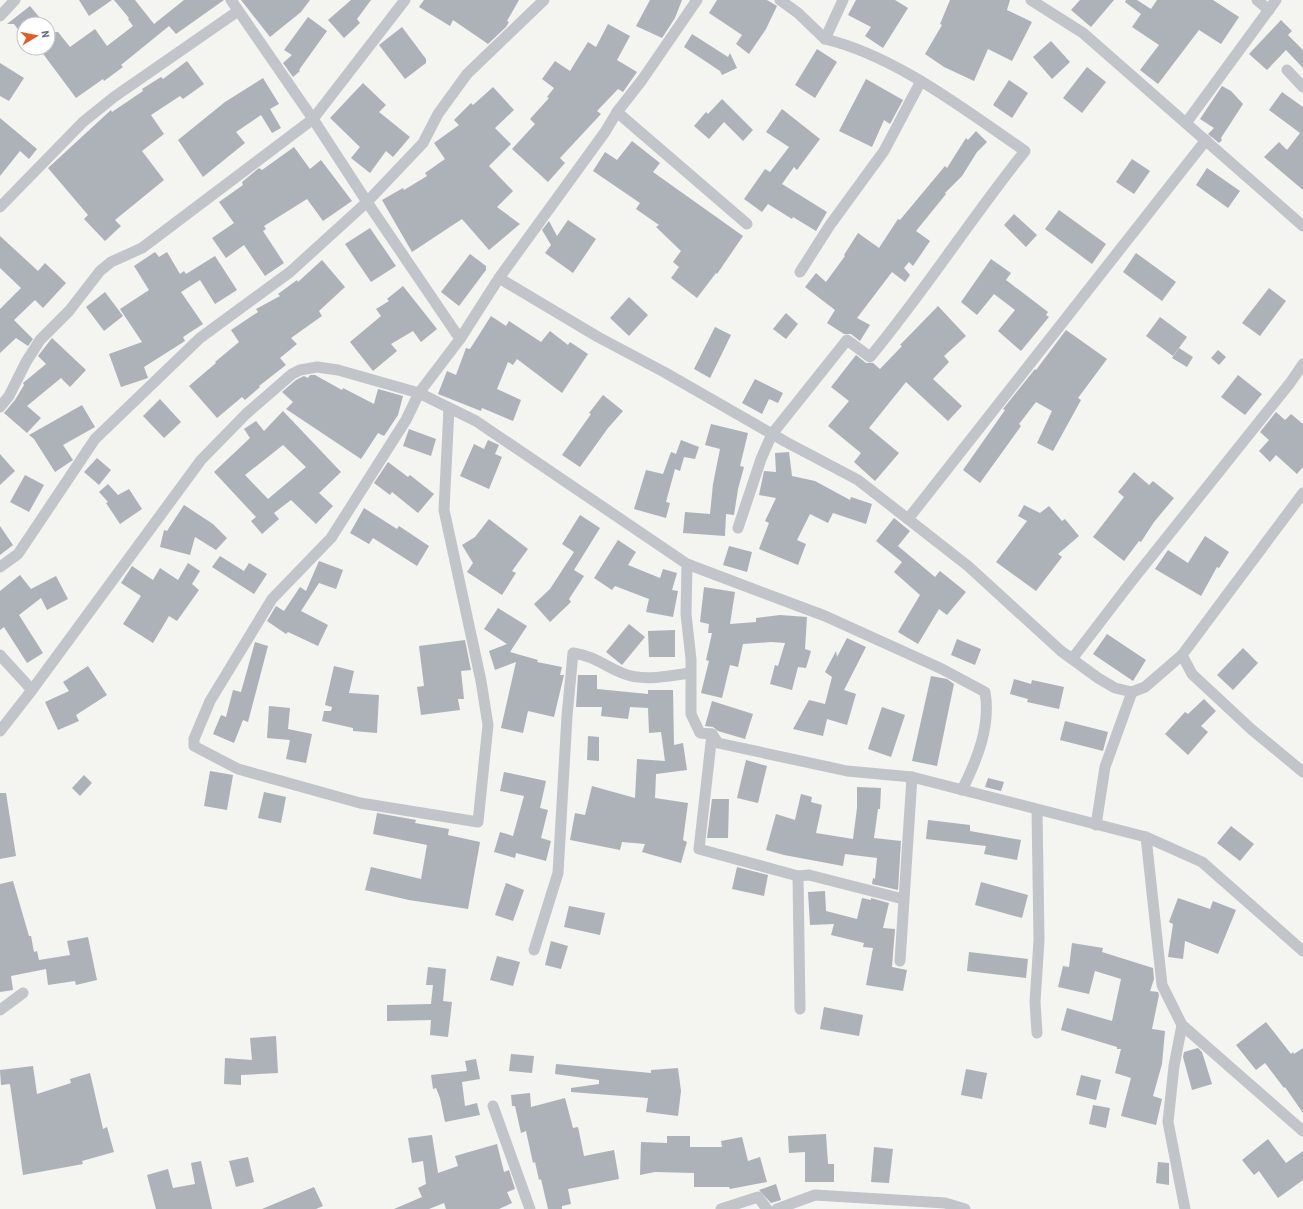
<svg xmlns="http://www.w3.org/2000/svg" width="1303" height="1209" viewBox="0 0 1303 1209" font-family="'Source Sans 3',sans-serif">
<style>
.building{fill:#acb2b8;fill-rule:evenodd}
.lines{fill:none;stroke-linecap:round;stroke-linejoin:round}
.street{stroke:#c1c4c8;stroke-width:11}
</style>
<rect width="100%" height="100%" fill="#f4f4f0"/>
<g class="building">
<polygon points="79,0 112,0 89,16"/>
<polygon points="114,0 135,0 154,24 184,0 224,0 176,34 169,26 121,65 123,67 104,81 103,79 76,98 41,51 48,48 48,38 54,32 58,32 70,47 95,29 107,46 133,26 128,19 129,18"/>
<polygon points="241,0 310,0 301,12 270,37"/>
<polygon points="351,0 371,0 357,19 360,23 344,38 328,20"/>
<polygon points="424,0 519,0 507,21 509,22 506,27 488,44 453,20 450,26 419,7"/>
<polygon points="650,0 682,0 675,18 662,38 636,26"/>
<polygon points="717,0 767,0 777,6 766,29 749,54 736,44 742,35 709,13"/>
<polygon points="856,0 895,0 908,8 883,48 865,36 871,27 848,15"/>
<polygon points="950,0 1010,0 1007,10 1032,22 1012,61 988,49 974,81 944,67 925,54 942,25 940,24"/>
<polygon points="1080,0 1114,0 1091,27 1071,10"/>
<polygon points="1126,0 1137,0 1151,9 1157,0 1213,0 1239,17 1221,44 1199,30 1158,84 1140,70 1159,45 1132,27 1141,14 1125,2"/>
<polygon points="30,6 45,24 24,24 24,37 14,24 7,24"/>
<polygon points="308,17 327,31 299,70 300,71 293,77 283,63 292,55 284,50"/>
<polygon points="1281,20 1292,31 1288,35 1303,50 1303,68 1286,50 1267,70 1249,54"/>
<polygon points="608,24 630,36 617,60 637,72 623,92 618,89 597,111 601,114 560,158 565,163 548,182 512,149 535,124 530,119 549,98 547,97 554,88 542,79 555,61 570,71 588,42 596,47"/>
<polygon points="402,27 426,59 426,63 405,79 379,45"/>
<polygon points="692,34 728,57 730,53 737,68 722,75 720,71 684,47"/>
<polygon points="1051,41 1070,62 1052,79 1033,57"/>
<polygon points="817,49 837,62 815,98 795,85"/>
<polygon points="187,61 204,84 183,99 180,96 151,115 164,134 142,151 164,180 115,220 121,226 105,241 84,219 88,215 48,168 111,110 112,112 143,91 142,89 161,77 163,79"/>
<polygon points="0,63 24,78 9,101 0,96"/>
<polygon points="1087,67 1106,82 1082,113 1063,98"/>
<polygon points="263,78 279,104 270,109 281,128 272,133 261,115 236,132 245,143 203,177 178,140 225,102"/>
<polygon points="866,79 903,100 890,124 884,120 872,147 839,131"/>
<polygon points="1009,80 1028,93 1012,118 993,105"/>
<polygon points="363,83 386,105 379,112 410,137 393,157 386,151 370,173 351,158 360,147 330,118"/>
<polygon points="1222,86 1231,91 1243,104 1221,138 1222,140 1219,143 1208,134 1214,128 1200,119"/>
<polygon points="493,87 514,110 495,128 511,144 489,166 513,191 497,207 520,224 489,250 462,219 412,252 382,200 403,188 404,190 427,176 425,173 445,159 434,143 459,125 454,120 471,103 473,105"/>
<polygon points="1282,92 1303,107 1303,190 1264,157 1279,142 1287,150 1300,133 1269,110"/>
<polygon points="722,99 753,130 743,141 724,122 709,139 694,126 706,112 708,114"/>
<polygon points="782,109 820,139 797,170 794,167 782,184 827,212 816,231 793,217 792,219 768,204 762,212 744,199 765,169 770,172 789,147 766,132"/>
<polygon points="0,118 37,149 29,159 20,151 0,176"/>
<polygon points="976,131 987,142 977,152 962,176 945,193 946,194 916,231 930,241 913,266 909,262 904,268 910,275 905,282 892,272 857,318 870,325 860,341 851,334 844,334 827,323 835,310 805,287 816,273 826,282 845,256 844,255 858,233 879,248 898,219 900,220 945,166 947,168 966,138 968,140"/>
<polygon points="632,141 660,163 653,172 743,236 717,274 716,273 697,298 671,278 679,267 673,262 681,251 656,227 659,225 636,209 640,203 593,171 605,152 617,160"/>
<polygon points="294,147 310,169 321,160 352,201 323,221 307,199 264,226 266,229 263,231 284,263 265,276 244,245 226,258 212,238 234,223 219,202 243,185 242,182 259,168 262,170"/>
<polygon points="1132,159 1150,171 1134,194 1116,182"/>
<polygon points="1207,168 1240,191 1228,208 1196,185"/>
<polygon points="1059,210 1106,244 1092,264 1045,229"/>
<polygon points="1014,214 1037,235 1026,247 1004,225"/>
<polygon points="568,220 596,239 573,273 545,253 551,245 542,230 549,221 557,236"/>
<polygon points="370,228 396,266 371,282 345,244"/>
<polygon points="0,236 38,271 45,263 66,283 43,308 35,300 14,320 33,339 28,346 16,338 0,353 0,309 21,288 0,268"/>
<polygon points="155,252 159,257 167,252 180,274 184,271 186,274 215,256 237,290 215,304 200,280 181,292 203,324 183,337 185,341 144,367 148,378 121,387 109,354 142,342 120,309 149,290 134,266"/>
<polygon points="1136,253 1176,282 1162,301 1123,272"/>
<polygon points="470,254 486,266 486,270 459,306 441,292"/>
<polygon points="991,259 1011,273 1006,280 1048,312 1046,315 1049,317 1021,351 998,331 1015,310 994,294 977,315 961,302"/>
<polygon points="322,260 345,287 319,311 322,316 291,338 297,344 280,358 286,365 259,386 260,387 245,400 242,397 217,418 189,386 216,363 215,362 239,342 231,330 258,312 256,309 280,296 278,294 297,280 298,282"/>
<polygon points="403,286 437,329 421,342 413,331 391,344 397,351 373,371 350,342 381,316 376,309 389,301 387,299"/>
<polygon points="1269,288 1286,301 1260,336 1242,323"/>
<polygon points="105,292 123,316 104,331 86,307"/>
<polygon points="629,297 648,315 629,336 610,318"/>
<polygon points="938,306 966,336 944,356 949,362 933,379 962,406 948,421 906,382 869,428 899,453 875,481 854,462 861,453 828,426 849,401 831,387 856,355 866,363 873,363 880,369 902,346 900,345"/>
<polygon points="786,313 798,324 786,339 773,329"/>
<polygon points="491,316 506,326 509,321 541,342 550,331 568,345 570,342 588,354 562,393 517,359 513,365 508,362 497,389 521,400 513,421 482,408 481,411 438,394 447,371 456,375 466,348 470,349"/>
<polygon points="1160,317 1187,337 1173,356 1146,336"/>
<polygon points="715,327 731,335 710,378 694,369"/>
<polygon points="1066,330 1107,359 1078,398 1081,400 1053,451 1037,443 1052,411 1036,402 1019,424 1021,426 980,483 963,470 1005,410 1003,409 1035,369 1036,370"/>
<polygon points="52,338 86,370 70,387 61,378 27,406 41,418 27,433 4,413 15,400 24,385 23,383 46,364 38,356"/>
<polygon points="1179,348 1193,357 1187,367 1172,358"/>
<polygon points="1218,350 1226,357 1219,365 1211,358"/>
<polygon points="310,375 315,375 342,390 343,388 374,404 378,389 403,396 398,415 384,436 378,433 361,459 286,409 293,402 282,392 296,380 304,376 308,378"/>
<polygon points="1238,375 1262,394 1245,415 1221,397"/>
<polygon points="755,379 783,393 778,403 769,399 762,414 742,403"/>
<polygon points="603,395 623,411 608,428 580,467 562,455 591,414 589,413"/>
<polygon points="160,399 181,422 164,438 143,416"/>
<polygon points="82,405 95,427 63,445 73,460 55,472 34,439 29,435"/>
<path d="M283,411L341,472L319,493L333,506L316,524L291,500L274,513L279,519L262,534L251,521L256,517L214,472L250,438L244,429L256,421L264,431ZM283,445L306,467L268,499L245,475Z"/>
<polygon points="1276,412 1285,420 1291,414 1303,424 1303,467 1297,474 1276,455 1270,462 1259,451 1269,440 1260,432"/>
<polygon points="711,424 748,433 740,466 744,467 738,489 734,515 726,514 725,536 683,533 685,512 710,514 713,484 720,449 705,445"/>
<polygon points="409,429 436,439 431,456 403,446"/>
<polygon points="488,440 499,445 495,454 502,457 489,489 460,476 474,444 484,449"/>
<polygon points="681,440 699,447 695,459 684,457 680,471 675,469 666,502 670,503 666,518 634,509 646,470 663,474 671,452 676,454"/>
<polygon points="789,452 792,476 815,481 850,500 851,497 872,504 866,524 833,513 828,523 810,514 797,540 806,544 798,565 759,549 769,523 765,521 776,498 759,495 764,471 776,472 775,453"/>
<polygon points="0,454 15,471 0,485"/>
<polygon points="97,458 111,470 99,485 84,472"/>
<polygon points="388,462 408,477 410,475 434,494 418,513 392,492 390,495 374,483"/>
<polygon points="1134,472 1149,485 1153,481 1174,498 1154,522 1141,542 1139,541 1124,561 1093,537 1124,497 1118,492"/>
<polygon points="25,475 44,485 29,512 10,502"/>
<polygon points="108,484 118,495 129,489 142,509 120,524 106,503 108,502 99,492"/>
<polygon points="184,505 213,524 227,538 216,550 195,537 190,555 160,547 164,530 167,531"/>
<polygon points="1024,505 1040,513 1049,506 1062,521 1065,519 1079,536 1058,554 1062,557 1036,591 996,562 1027,521 1018,516"/>
<polygon points="364,508 397,529 399,526 429,546 417,566 373,538 369,544 350,533"/>
<polygon points="580,515 600,528 574,570 584,576 569,599 571,602 550,622 534,604 550,589 574,552 562,544"/>
<polygon points="894,518 910,531 898,546 935,577 940,571 966,592 947,615 939,609 918,644 898,632 920,595 894,572 902,562 876,541"/>
<polygon points="489,519 528,549 512,571 516,573 502,595 467,572 473,563 462,545 475,537"/>
<polygon points="0,526 13,545 0,555"/>
<polygon points="1205,536 1229,552 1219,568 1217,567 1201,596 1155,569 1168,550 1188,563"/>
<polygon points="618,540 636,552 628,565 660,578 663,569 677,573 672,590 678,591 673,617 646,612 649,599 615,586 612,590 594,578"/>
<polygon points="729,546 752,552 747,572 723,565"/>
<polygon points="220,556 244,571 249,563 267,574 254,594 212,567"/>
<polygon points="319,561 343,570 336,589 319,583 301,611 328,625 318,646 288,632 286,634 267,621 276,606 284,611 300,587 306,591"/>
<polygon points="188,563 200,571 192,584 199,590 177,621 169,616 153,643 123,624 141,596 121,583 132,566 153,580 160,568 178,580"/>
<polygon points="20,575 31,589 56,576 68,599 47,610 41,598 19,615 43,653 27,663 4,627 0,630 0,591"/>
<polygon points="704,587 735,592 730,624 756,622 756,618 780,615 807,617 805,649 811,651 806,668 798,667 792,690 770,684 775,665 778,666 785,643 771,642 743,644 738,667 730,665 722,698 701,693 709,661 706,660 712,633 708,633 709,624 700,622"/>
<polygon points="498,608 527,626 510,652 538,660 537,662 562,667 560,675 564,675 554,717 528,711 523,733 501,728 516,662 495,670 489,651 507,644 484,629"/>
<polygon points="629,624 645,637 622,665 606,652"/>
<polygon points="675,630 675,657 649,657 648,631"/>
<polygon points="1107,634 1146,660 1133,681 1093,654"/>
<polygon points="847,638 866,647 844,690 856,694 847,725 827,719 823,736 793,729 809,700 825,704 832,677 825,672 836,651 837,657"/>
<polygon points="957,639 981,649 975,665 951,655"/>
<polygon points="465,640 471,670 461,671 464,699 458,699 460,710 421,715 417,687 424,686 419,646"/>
<polygon points="255,642 268,646 248,722 243,720 234,743 213,734 221,715 226,717 233,690 241,692"/>
<polygon points="1243,648 1258,663 1233,690 1217,675"/>
<polygon points="88,666 107,695 76,715 79,721 58,730 45,702 69,691 63,682"/>
<polygon points="334,666 354,671 349,693 379,695 377,733 353,731 353,728 322,721 324,711 331,711 332,707 325,705"/>
<polygon points="578,675 597,675 597,689 648,694 648,690 673,690 674,745 683,743 687,770 656,774 655,798 688,803 683,840 687,842 681,863 642,852 645,844 622,842 620,850 570,840 575,813 585,815 592,786 635,798 637,759 665,761 661,732 649,733 648,708 630,707 628,719 601,716 602,707 576,707"/>
<polygon points="931,676 947,679 954,684 937,766 912,761"/>
<polygon points="1014,679 1031,684 1032,680 1064,687 1059,709 1027,702 1028,699 1010,694"/>
<polygon points="1204,699 1216,711 1201,726 1208,732 1188,755 1165,734 1185,712 1188,714"/>
<polygon points="712,701 753,714 745,739 718,731 713,727 705,726"/>
<polygon points="269,706 290,708 288,729 312,734 306,763 286,759 290,740 267,738"/>
<polygon points="882,707 905,715 891,757 868,749"/>
<polygon points="1065,721 1108,732 1103,751 1060,740"/>
<polygon points="588,736 599,737 599,761 587,760"/>
<polygon points="746,760 767,766 758,803 737,798"/>
<polygon points="210,771 233,775 227,810 204,806"/>
<polygon points="504,772 546,781 540,808 548,810 541,838 551,841 546,861 516,853 515,858 494,852 500,832 513,836 524,796 500,791"/>
<polygon points="84,775 92,783 80,796 72,788"/>
<polygon points="988,778 1004,782 1001,791 985,787"/>
<polygon points="857,787 881,788 880,809 878,809 874,838 901,841 898,890 872,884 873,878 875,879 877,858 845,854 843,866 784,855 766,850 776,814 795,820 801,794 812,797 811,802 822,805 816,833 853,839 857,808"/>
<polygon points="264,792 286,797 281,823 258,818"/>
<polygon points="0,793 6,793 16,856 0,859"/>
<polygon points="712,799 729,799 728,838 707,838"/>
<polygon points="377,813 416,820 415,823 449,829 448,835 480,842 468,909 409,900 365,890 371,867 421,879 427,845 373,834"/>
<polygon points="928,820 970,825 970,831 1021,840 1017,860 984,854 986,846 926,839"/>
<polygon points="1231,826 1254,844 1240,861 1217,843"/>
<polygon points="737,867 768,875 764,896 732,889"/>
<polygon points="13,881 29,936 31,936 34,952 37,951 39,960 70,955 67,941 88,937 97,980 76,985 75,981 48,985 46,969 11,976 13,990 0,992 0,884"/>
<polygon points="981,882 1028,895 1022,918 975,905"/>
<polygon points="506,883 524,890 513,921 495,915"/>
<polygon points="825,891 826,911 857,919 862,898 871,900 871,898 889,903 883,928 895,929 892,967 907,970 903,991 866,985 873,948 863,947 864,943 831,935 834,924 810,925 808,892"/>
<polygon points="1178,898 1210,909 1213,901 1236,910 1218,954 1185,941 1183,959 1168,957 1173,924 1169,922"/>
<polygon points="569,906 605,913 600,935 564,927"/>
<polygon points="551,941 568,946 561,969 545,965"/>
<polygon points="1072,943 1103,948 1102,952 1153,968 1154,979 1150,991 1158,992 1159,995 1152,1029 1165,1031 1162,1064 1153,1096 1162,1099 1156,1125 1121,1116 1131,1078 1115,1073 1121,1049 1117,1049 1117,1047 1061,1030 1067,1008 1112,1021 1121,979 1095,971 1089,994 1058,987 1063,966 1069,967"/>
<polygon points="969,952 1028,959 1026,978 967,971"/>
<polygon points="497,956 520,962 513,986 490,980"/>
<polygon points="428,967 446,969 443,1001 452,1002 448,1037 430,1035 431,1020 387,1021 387,1005 431,1004 433,985 426,985"/>
<polygon points="824,1007 863,1015 859,1036 820,1029"/>
<polygon points="1266,1022 1291,1054 1293,1052 1294,1054 1303,1048 1303,1113 1285,1087 1284,1088 1265,1063 1256,1070 1236,1045"/>
<polygon points="276,1036 278,1073 241,1075 241,1085 224,1084 225,1058 252,1060 250,1038"/>
<polygon points="1198,1048 1202,1052 1212,1084 1192,1090 1183,1057 1184,1052"/>
<polygon points="511,1054 534,1056 532,1073 509,1071"/>
<polygon points="476,1059 480,1079 462,1082 465,1106 477,1103 480,1115 445,1122 440,1098 436,1088 433,1089 431,1075 467,1071 465,1061"/>
<polygon points="556,1064 651,1073 651,1070 678,1068 681,1091 678,1116 646,1112 648,1098 571,1092 571,1088 599,1084 599,1080 555,1074"/>
<polygon points="33,1066 37,1094 71,1083 70,1079 90,1073 103,1129 107,1127 114,1152 82,1161 83,1164 23,1175 10,1084 1,1085 0,1070"/>
<polygon points="966,1069 987,1073 982,1099 961,1095"/>
<polygon points="1081,1075 1101,1080 1096,1100 1076,1095"/>
<polygon points="530,1093 531,1107 565,1098 573,1128 578,1127 584,1156 614,1150 619,1179 568,1189 571,1204 562,1206 562,1209 548,1209 541,1179 539,1180 535,1162 533,1163 526,1131 521,1133 515,1106 512,1106 511,1095"/>
<polygon points="1093,1105 1110,1108 1106,1128 1089,1124"/>
<polygon points="826,1134 828,1164 834,1164 834,1182 805,1182 805,1152 789,1153 788,1136"/>
<polygon points="432,1135 438,1173 458,1166 455,1156 497,1144 504,1172 509,1170 515,1189 507,1192 512,1203 499,1209 446,1209 444,1203 429,1209 394,1209 422,1197 418,1188 426,1184 423,1161 412,1163 408,1138"/>
<polygon points="667,1136 690,1136 690,1147 722,1147 721,1141 742,1137 748,1161 760,1157 767,1182 730,1189 729,1187 694,1187 694,1173 655,1172 640,1175 641,1142 667,1143"/>
<polygon points="1268,1139 1286,1163 1303,1151 1303,1180 1278,1198 1259,1171 1254,1175 1242,1160"/>
<polygon points="874,1147 893,1149 889,1183 871,1182"/>
<polygon points="248,1157 254,1182 236,1187 229,1161"/>
<polygon points="201,1161 212,1209 156,1209 147,1175 168,1169 173,1188 195,1184 191,1163"/>
<polygon points="1158,1162 1169,1163 1169,1185 1156,1183"/>
<polygon points="776,1184 781,1200 771,1203 759,1190"/>
<polygon points="314,1187 323,1206 316,1209 262,1209"/>
</g>
<g class="lines">
<g class="street">
<polyline points="231,0 313,119 367,202 460,339"/>
<polyline points="697,0 642,80 617,112 747,224"/>
<polyline points="780,0 798,13 825,39 843,0"/>
<polyline points="1031,0 1083,33 1303,226"/>
<polyline points="1257,0 1269,10"/>
<polyline points="0,16 15,0"/>
<polyline points="1287,70 1303,87"/>
<polyline points="1186,123 1276,0"/>
<polyline points="0,207 83,122 114,97 238,11"/>
<polyline points="800,272 830,225 884,151 921,81"/>
<polyline points="499,278 598,337 664,372 786,442 858,480 968,566 1061,651 1098,678 1115,688 1132,692 1145,687 1182,655"/>
<polyline points="0,407 9,396 26,362 40,340 69,311 100,271 111,262 142,248 313,119 405,0"/>
<polyline points="449,408 444,510 481,681 488,725 478,822 360,803 238,769 194,746 194,739 210,701 272,599 331,538 406,420 419,393 460,339 499,278 605,132 617,112"/>
<polyline points="1303,493 1182,655 1192,674 1251,729 1303,772"/>
<polyline points="908,519 1206,140"/>
<path d="M738,528L761,459L772,434L847,340L870,357C925,291 971,218 1025,151C965,110 896,56 825,39"/>
<polyline points="687,564 686,614 691,659 691,714 700,733 712,734 718,743 847,771 912,777 1146,837 1202,862 1303,951"/>
<polyline points="0,567 18,554 95,439 200,338 290,272 367,202 423,143 438,114 467,74 544,0"/>
<polyline points="0,655 32,690"/>
<polyline points="1072,659 1131,582 1290,383 1303,364"/>
<path d="M0,731L32,690L201,460L246,414L292,374L300,370L317,367L338,370L419,393L476,421L687,564L825,616L942,669L985,692C991,726 977,760 962,790"/>
<polyline points="712,734 699,849 798,876 809,875 903,899"/>
<polyline points="1037,810 1039,940 1035,1002 1037,1033"/>
<polyline points="1096,825 1105,767 1132,692"/>
<polyline points="1146,837 1162,985 1182,1025 1303,1131"/>
<polyline points="798,876 800,1009"/>
<path d="M534,950L558,873L567,716L573,653C594,656 603,665 622,673C643,682 668,676 690,673"/>
<polyline points="900,961 912,777"/>
<polyline points="0,1010 23,993"/>
<polyline points="1182,1025 1174,1066 1168,1122 1185,1209"/>
<polyline points="493,1106 530,1209"/>
<polyline points="721,1209 758,1197 767,1209"/>
<polyline points="777,1209 815,1195 945,1203 965,1209"/>
</g>
</g>
<g transform="translate(36 36) rotate(80)"><circle r="19" fill="#ffffff" stroke="#c1c6cd"/>
<path d="M0-3L7 15L0 10L-7 15Z" fill="#e45c1f"/>
<text y="-6" font-size="11" font-weight="bold" text-anchor="middle" fill="#637181">N</text>
</g>
</svg>
